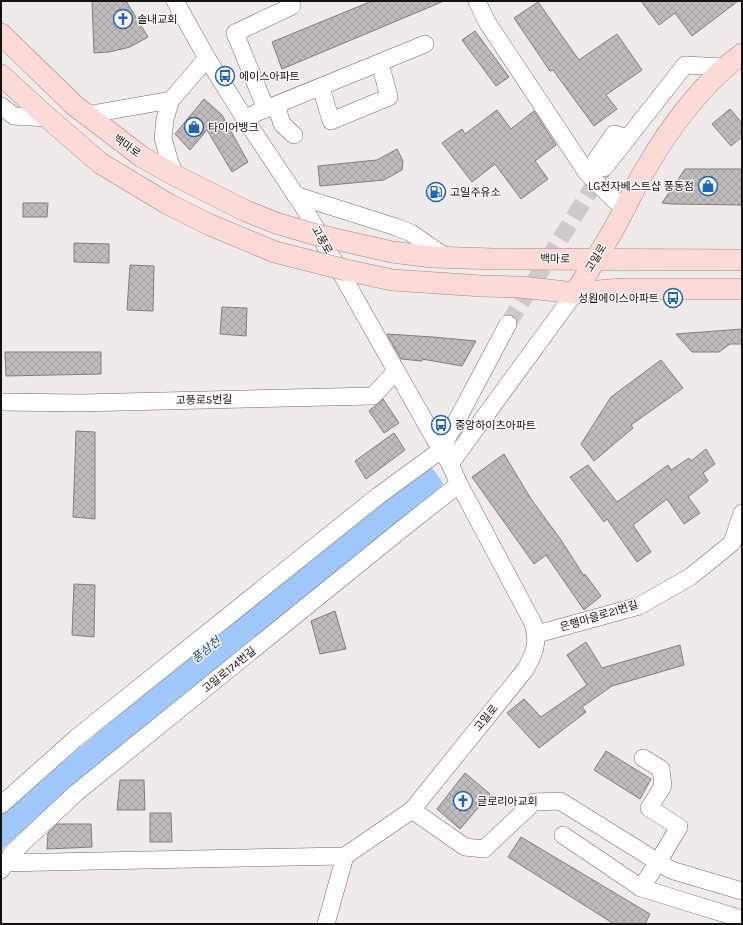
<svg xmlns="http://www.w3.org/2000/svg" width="743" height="925" viewBox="0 0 743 925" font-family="Karla,'Noto Sans KR',sans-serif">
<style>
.water{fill:#9fc7fa}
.building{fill:url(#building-cross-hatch);stroke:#827d7c}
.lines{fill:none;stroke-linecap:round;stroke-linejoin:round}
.minor-tunnel{stroke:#cfcac9;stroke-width:17;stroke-dasharray:17 8;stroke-linecap:butt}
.minor-casing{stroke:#706b6b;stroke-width:18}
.major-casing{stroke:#a88480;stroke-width:22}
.minor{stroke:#fff;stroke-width:17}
.major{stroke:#fbdad7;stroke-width:21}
.major-bridge-casing{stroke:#a88480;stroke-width:22;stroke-linecap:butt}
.major-bridge{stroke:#fbdad7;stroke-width:21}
.labels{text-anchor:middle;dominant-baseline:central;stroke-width:3;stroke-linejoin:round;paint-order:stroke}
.poi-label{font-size:11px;fill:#131211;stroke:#fdf8f7;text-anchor:start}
.street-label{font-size:11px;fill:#131211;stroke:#fdf8f7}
.water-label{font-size:12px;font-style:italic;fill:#14467e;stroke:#fdf8f7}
</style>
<defs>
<pattern id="building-cross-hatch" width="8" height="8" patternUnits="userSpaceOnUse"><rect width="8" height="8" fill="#c0bbba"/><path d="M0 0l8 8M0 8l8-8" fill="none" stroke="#a4a09f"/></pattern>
</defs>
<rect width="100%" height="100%" fill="#f0eaea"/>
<polygon class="water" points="428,462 443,483 436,495 35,820 1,850 1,814 203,644"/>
<g class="building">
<polygon points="92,1 126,1 148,37 130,47 109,52 94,53"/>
<polygon points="372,1 444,1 282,69 272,42"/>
<polygon points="641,1 738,1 692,36 675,13 659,25"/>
<polygon points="538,2 579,60 617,34 642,70 606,95 617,109 594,126 553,70 550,71 514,18"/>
<polygon points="475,31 509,77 496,86 462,40"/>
<polygon points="204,99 222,115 248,162 232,172 207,130 190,150 175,134"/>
<polygon points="730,109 742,123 742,137 731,146 712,124"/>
<polygon points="497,110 511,129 534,111 556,145 535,161 548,179 521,199 495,164 472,182 442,143 462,129 465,134"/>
<polygon points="397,149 403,161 402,170 384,180 320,186 318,166 377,160"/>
<polygon points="685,169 742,169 742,205 673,204 662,203"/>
<polygon points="23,203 48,203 47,217 23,217"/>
<polygon points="74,243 109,244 109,263 74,262"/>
<polygon points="130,265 154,266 153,311 127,310"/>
<polygon points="222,307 247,308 246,336 220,334"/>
<polygon points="742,329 742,344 730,344 719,352 692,352 676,334"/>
<polygon points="387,334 433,337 476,341 462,366 422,359 422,361 401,359"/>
<polygon points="5,352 101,352 101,374 6,376"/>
<polygon points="661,360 683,388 631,425 633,428 594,461 581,444 611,397"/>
<polygon points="383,399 399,423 384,433 369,411"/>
<polygon points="76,431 95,432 95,519 73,517"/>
<polygon points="394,433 405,450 366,479 355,461"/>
<polygon points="706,449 715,464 703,473 708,481 688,497 700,513 684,524 667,499 633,525 651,552 637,562 607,519 604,522 570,477 588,465 617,502 668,465 671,470 689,458 691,461"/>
<polygon points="504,454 531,499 561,540 584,576 585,574 601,596 584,610 546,555 534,564 472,477"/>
<polygon points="74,584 95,585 94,637 72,635"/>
<polygon points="335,611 346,649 320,654 311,621"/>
<polygon points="586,642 602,668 680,645 684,665 612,686 582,707 586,712 539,748 507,713 524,699 541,717 587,685 567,655"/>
<polygon points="606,751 651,779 640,799 594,770"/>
<polygon points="465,773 490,794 460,829 437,809"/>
<polygon points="120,780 144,780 145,810 117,810"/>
<polygon points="150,813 171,813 172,842 150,842"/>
<polygon points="57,824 91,824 92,847 47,849 48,833"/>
<polygon points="521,837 650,914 645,924 614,924 508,857"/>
</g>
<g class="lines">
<polyline class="minor-tunnel" points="508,324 603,170"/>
<defs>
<g id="minor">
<path d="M175,1L207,58L245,119L303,206L441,450L450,464L459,484L533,623C539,642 535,653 525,670L412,810L345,856L326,924"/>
<polyline points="477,1 487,22 587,173 612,198 625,209"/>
<polyline points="321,87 331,121 389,97 380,63"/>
<polyline points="276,105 282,124 294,135"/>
<polyline points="1,106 14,116 48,118"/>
<polyline points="266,109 235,33 292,6 291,1"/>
<polyline points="86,115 171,100"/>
<polyline points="245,119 256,113 425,44"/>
<polyline points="604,168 685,65 724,67"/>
<polyline points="587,173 614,134 628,138"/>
<polyline points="176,176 170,163 163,138 165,119 171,100 207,58"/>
<polyline points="295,195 396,227 411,233 447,258"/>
<polyline points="1,402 81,403 373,396 396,371"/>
<polyline points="450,464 575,293"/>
<polyline points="537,634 639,606 690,577 732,543 742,513"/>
<polyline points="1,805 75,739 378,496 441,450 508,324"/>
<polyline points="412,810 465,847 484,849 534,802 560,801 671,870 742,891"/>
<polyline points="563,835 641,888 742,919"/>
<polyline points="1,863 345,856"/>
<polyline points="1,870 13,852 76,793 402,529 459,484"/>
<polyline points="641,888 658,862 679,827 649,808 663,786 661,769 643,758"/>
</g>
<g id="major">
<polyline points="1,34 74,105 142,157 176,176 246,211 276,223"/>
<polyline points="1,75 48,118 100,163 168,204 208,224 275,252"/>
<polyline points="392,252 432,257 494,259 742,260"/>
<polyline points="346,270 392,280 482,286 520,287 575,293 621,289 742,289"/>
<path d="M575,293C589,270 603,248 616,225C626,207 634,188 645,170C670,127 701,84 742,54"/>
</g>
</defs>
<use href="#minor" class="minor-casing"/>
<use href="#major" class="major-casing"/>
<use href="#minor" class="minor"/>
<use href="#major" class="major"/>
<defs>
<g id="major-bridge">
<polyline points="276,223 313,234 392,252"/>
<polyline points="275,252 346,270"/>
</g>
</defs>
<use href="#major-bridge" class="major-bridge-casing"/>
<use href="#major-bridge" class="major-bridge"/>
</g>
<defs>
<symbol id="church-ring" viewBox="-11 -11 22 22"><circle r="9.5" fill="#fdf8f7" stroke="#1f66b6" stroke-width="1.5"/><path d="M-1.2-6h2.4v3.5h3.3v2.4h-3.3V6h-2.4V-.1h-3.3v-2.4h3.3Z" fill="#1f66b6"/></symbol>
<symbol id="bus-ring" viewBox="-11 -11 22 22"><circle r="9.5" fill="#fdf8f7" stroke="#1f66b6" stroke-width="1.5"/><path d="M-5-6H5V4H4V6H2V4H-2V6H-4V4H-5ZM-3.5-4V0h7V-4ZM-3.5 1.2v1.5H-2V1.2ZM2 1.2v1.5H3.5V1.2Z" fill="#1f66b6"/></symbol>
<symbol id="shop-ring" viewBox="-11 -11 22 22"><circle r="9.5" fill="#fdf8f7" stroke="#1f66b6" stroke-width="1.5"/><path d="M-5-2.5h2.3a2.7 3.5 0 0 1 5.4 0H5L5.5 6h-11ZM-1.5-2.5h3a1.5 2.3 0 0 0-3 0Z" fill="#1f66b6"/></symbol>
<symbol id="fuel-ring" viewBox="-11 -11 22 22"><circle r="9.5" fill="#fdf8f7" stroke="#1f66b6" stroke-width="1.5"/><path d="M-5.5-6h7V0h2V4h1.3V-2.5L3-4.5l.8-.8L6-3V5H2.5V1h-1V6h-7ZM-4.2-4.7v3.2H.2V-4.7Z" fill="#1f66b6"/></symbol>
</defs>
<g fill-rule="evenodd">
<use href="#church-ring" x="112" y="8" width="22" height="22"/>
<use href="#bus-ring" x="214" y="65" width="22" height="22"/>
<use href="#shop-ring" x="183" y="116" width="22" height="22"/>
<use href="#shop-ring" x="697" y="175" width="22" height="22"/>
<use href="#fuel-ring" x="425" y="181" width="22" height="22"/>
<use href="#bus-ring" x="662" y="287" width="22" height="22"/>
<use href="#bus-ring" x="430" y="414" width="22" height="22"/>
<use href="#church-ring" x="452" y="790" width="22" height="22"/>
</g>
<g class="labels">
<g class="poi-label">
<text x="137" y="19">솔내교회</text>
<text x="239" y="76">에이스아파트</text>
<text x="208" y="127">타이어뱅크</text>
<text x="694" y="186" text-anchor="end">LG전자베스트샵 풍동점</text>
<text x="450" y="192">고일주유소</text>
<text x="659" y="298" text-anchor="end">성원에이스아파트</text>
<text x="455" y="425">중앙하이츠아파트</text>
<text x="477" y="801">글로리아교회</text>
</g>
<g class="street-label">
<text transform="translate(127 146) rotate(36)">백마로</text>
<text transform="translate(322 240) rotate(61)">고풍로</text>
<text transform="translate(596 258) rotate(-59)">고일로</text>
<text transform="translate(555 259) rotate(1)">백마로</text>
<text transform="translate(204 400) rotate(-1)">고풍로5번길</text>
<text transform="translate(599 616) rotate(-17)">은행마을로21번길</text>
<text transform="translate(229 670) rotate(-39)">고일로174번길</text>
<text transform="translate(486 718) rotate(-51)">고일로</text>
</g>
<g class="water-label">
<text transform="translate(206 650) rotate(-39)">풍삼천</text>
</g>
</g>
<rect width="743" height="925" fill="none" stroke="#131211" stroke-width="4"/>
</svg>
